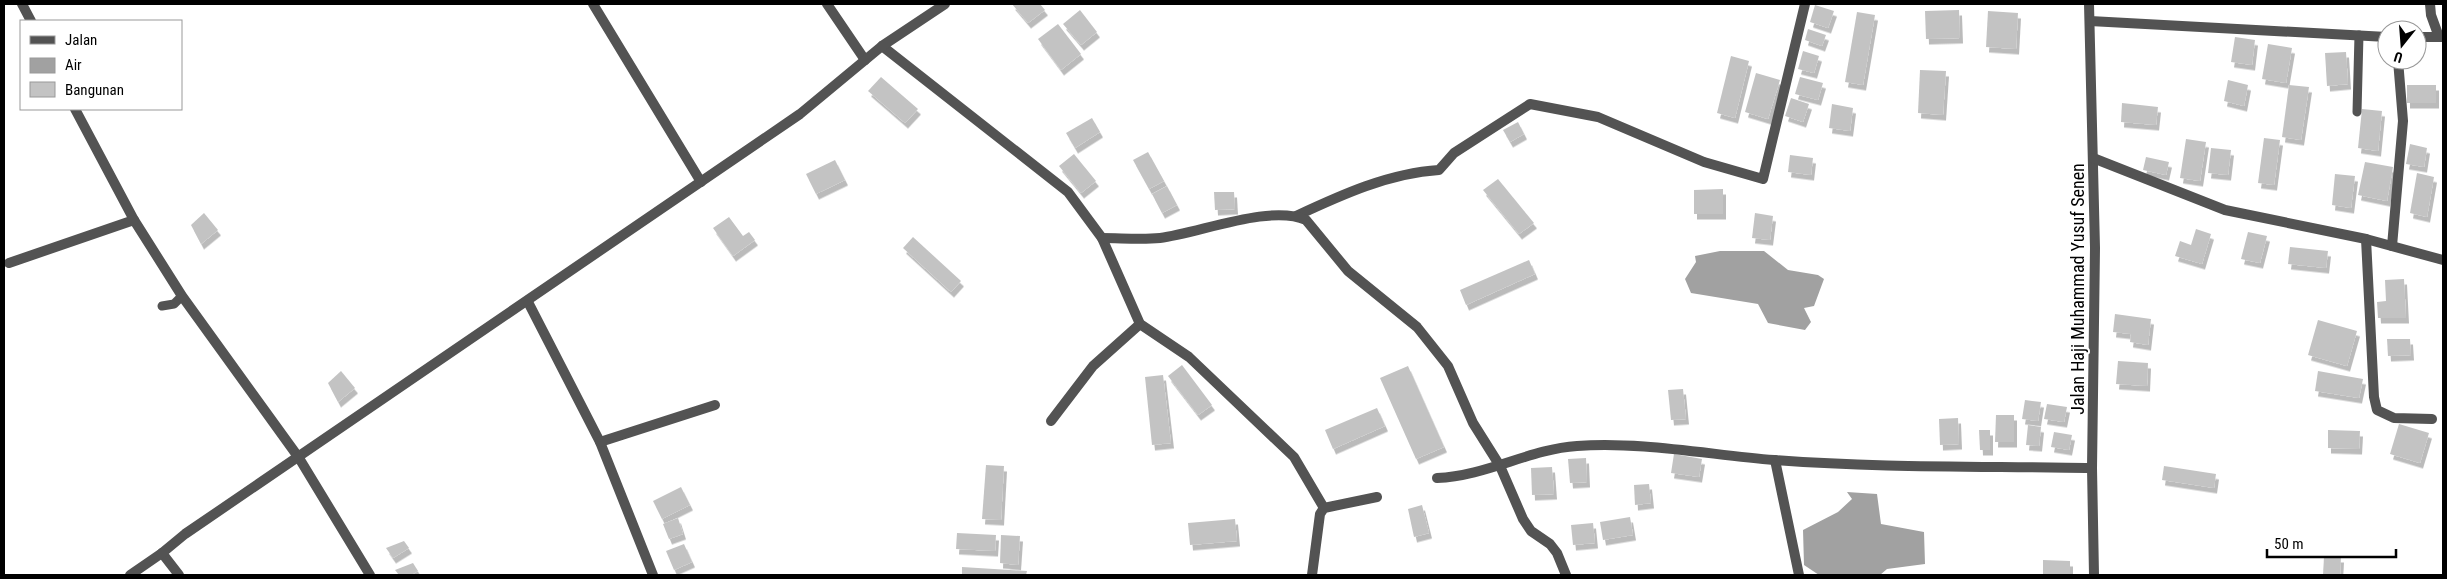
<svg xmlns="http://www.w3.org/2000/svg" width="2447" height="579" viewBox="0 0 2447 579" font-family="'Roboto Condensed',sans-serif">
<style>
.water{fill:#a1a1a1}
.building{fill:#c3c3c3;filter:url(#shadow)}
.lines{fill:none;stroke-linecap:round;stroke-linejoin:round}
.service{stroke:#535353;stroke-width:9}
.minor{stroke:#535353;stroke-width:10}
.tertiary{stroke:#535353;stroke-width:10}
.labels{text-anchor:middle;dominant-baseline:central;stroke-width:4;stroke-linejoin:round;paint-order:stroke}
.street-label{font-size:18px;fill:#000;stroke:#fff}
</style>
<defs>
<filter id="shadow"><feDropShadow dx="3" dy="5.5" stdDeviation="0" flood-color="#0004"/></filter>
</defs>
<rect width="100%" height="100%" fill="#fff"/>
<g class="water">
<polygon points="1720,251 1764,251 1788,270 1818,275 1824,279 1814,306 1804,308 1811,322 1805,330 1768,323 1758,304 1691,293 1685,279 1696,262 1695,256"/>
<polygon points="1847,492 1877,494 1881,524 1924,532 1925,564 1887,569 1880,575 1819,575 1804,565 1803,530 1838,512 1852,499"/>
</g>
<g class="building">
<polygon points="1012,4 1040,4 1045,10 1028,23"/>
<polygon points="1815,5 1834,11 1828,28 1810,22"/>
<polygon points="1080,10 1097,32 1081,45 1063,24"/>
<polygon points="1959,10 1960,38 1926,39 1925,11"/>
<polygon points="1988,11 2018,13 2016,49 1986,47"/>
<polygon points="1857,12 1875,15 1863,85 1845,82"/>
<polygon points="1058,24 1081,54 1061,70 1038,39"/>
<polygon points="1808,29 1826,35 1822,46 1805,40"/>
<polygon points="2235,37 2255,40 2252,65 2231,62"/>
<polygon points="2268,44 2292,48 2286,83 2262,79"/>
<polygon points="1803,51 1819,56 1814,73 1798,69"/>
<polygon points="2346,52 2348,84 2327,86 2325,53"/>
<polygon points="1731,56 1749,61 1735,118 1717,113"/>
<polygon points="1920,70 1946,71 1943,115 1918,113"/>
<polygon points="1756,73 1780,80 1768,119 1745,112"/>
<polygon points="881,77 918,109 905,123 868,91"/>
<polygon points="1800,77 1823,83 1818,100 1795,94"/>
<polygon points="2228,80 2248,85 2244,106 2224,101"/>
<polygon points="2289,85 2309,87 2301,140 2282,137"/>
<rect x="2407" y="85" width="29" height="18"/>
<polygon points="1791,98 1809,104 1803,122 1785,116"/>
<polygon points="2122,103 2158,107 2156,125 2121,122"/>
<polygon points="1832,104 1853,108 1850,131 1829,128"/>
<polygon points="2362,109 2382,111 2378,151 2358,148"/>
<polygon points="1092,118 1100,132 1075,148 1066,133"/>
<polygon points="1518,122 1524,134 1510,142 1503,130"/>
<polygon points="2264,138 2280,140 2274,185 2258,183"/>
<polygon points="2186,139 2206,142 2200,181 2180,178"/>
<polygon points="2410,144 2427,148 2424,167 2406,164"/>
<polygon points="2211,148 2231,150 2228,175 2208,173"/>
<polygon points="1148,152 1164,181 1149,189 1133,160"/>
<polygon points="1074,154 1096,181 1081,193 1059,166"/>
<polygon points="1790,155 1813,158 1811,175 1788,172"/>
<polygon points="2146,157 2169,162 2166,175 2143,170"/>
<polygon points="835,160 845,180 816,194 806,174"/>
<polygon points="2365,162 2393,167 2387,201 2358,195"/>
<polygon points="2417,173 2434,177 2427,217 2410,213"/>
<polygon points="2335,174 2355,176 2351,208 2332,205"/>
<polygon points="1498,179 1534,223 1519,234 1483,190"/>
<polygon points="1167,186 1177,205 1162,213 1152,194"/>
<polygon points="1723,189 1723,214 1694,214 1694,190"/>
<polygon points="1214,192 1234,192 1235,209 1215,210"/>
<polygon points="204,213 218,230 201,244 191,225"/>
<polygon points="1755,213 1773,216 1770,240 1752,238"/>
<polygon points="729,217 743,236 749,232 755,240 733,256 713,228"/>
<polygon points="2196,229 2211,234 2202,264 2175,256 2180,241 2191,245"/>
<polygon points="2248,232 2267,236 2260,263 2241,259"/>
<polygon points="913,237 961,281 951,292 903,248"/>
<polygon points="2290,247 2328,251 2326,268 2288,264"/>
<polygon points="1529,260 1535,274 1466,305 1460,290"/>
<polygon points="2404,279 2406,318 2378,318 2377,302 2386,301 2385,280"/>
<polygon points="2115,314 2151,319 2148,345 2130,342 2131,334 2113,332"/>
<polygon points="2318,320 2357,331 2347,366 2308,355"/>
<polygon points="2387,339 2410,339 2411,355 2388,356"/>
<polygon points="2118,361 2148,363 2147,386 2116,384"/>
<polygon points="1182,365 1212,405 1198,415 1168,376"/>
<polygon points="1408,366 1444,447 1416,459 1380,378"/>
<polygon points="341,371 355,388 338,402 328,383"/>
<polygon points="2318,371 2363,379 2359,398 2315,391"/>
<polygon points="1163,375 1171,443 1152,445 1145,377"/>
<polygon points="1683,389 1686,419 1671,420 1668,390"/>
<polygon points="2025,400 2041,402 2038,421 2022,419"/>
<polygon points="2047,404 2067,407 2064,422 2044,419"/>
<polygon points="1377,408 1385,426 1333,449 1325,430"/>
<polygon points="1996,415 2014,415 2014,442 1995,442"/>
<polygon points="1958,418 1959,444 1940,445 1939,419"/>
<polygon points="2399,424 2429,433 2420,463 2390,454"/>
<polygon points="2028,425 2041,427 2039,446 2026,445"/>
<polygon points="1979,430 1990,430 1990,450 1980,450"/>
<polygon points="2328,430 2360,431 2359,449 2328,448"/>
<polygon points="2054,432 2072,435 2069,450 2051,447"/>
<polygon points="1674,454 1702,459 1699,477 1671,473"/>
<polygon points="1586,458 1587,482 1570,483 1568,459"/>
<polygon points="986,465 1004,466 1001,520 982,519"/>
<polygon points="2164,466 2216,474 2214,488 2162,480"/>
<polygon points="1552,467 1554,494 1532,495 1531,468"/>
<polygon points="1649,484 1651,503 1635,505 1634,485"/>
<polygon points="681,487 690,505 662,519 653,501"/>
<polygon points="1422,505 1429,533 1414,537 1408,509"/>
<polygon points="1630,517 1633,535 1603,540 1600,522"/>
<polygon points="678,518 683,534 669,539 663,524"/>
<polygon points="1235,519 1237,541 1190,545 1188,523"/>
<polygon points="1593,523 1595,543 1573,545 1571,525"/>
<polygon points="957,533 996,535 995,551 956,549"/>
<polygon points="1001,535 1020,536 1018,565 1000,563"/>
<polygon points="404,541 409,548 393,558 386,548"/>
<polygon points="684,544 692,562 674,570 666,551"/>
<polygon points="2324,557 2341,557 2340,575 2323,575"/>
<polygon points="2043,560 2070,561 2070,575 2043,575"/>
<polygon points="413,563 418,571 411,575 399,575 395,570"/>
<polygon points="962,567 1027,571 1026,575 962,575"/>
</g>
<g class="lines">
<g class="service">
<polyline points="2357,112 2359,35"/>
<polyline points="162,306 174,304 182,296"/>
</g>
<g class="minor">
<polyline points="22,4 31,21"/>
<polyline points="593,4 701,182"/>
<polyline points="827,4 865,60"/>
<polyline points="2089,4 2095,248 2092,468 2094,575"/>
<polyline points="2430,4 2431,15 2439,37"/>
<polyline points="2090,21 2387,37"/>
<polyline points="2417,37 2443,37"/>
<polyline points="882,46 1068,192 1102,238 1140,324 1189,357 1294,457 1324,508"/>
<polyline points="75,109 134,220 182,296 299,458 370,575"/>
<polyline points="2093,158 2225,210 2366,239 2443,260"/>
<path d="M1296,216C1341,195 1389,173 1439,170L1454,153L1530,104L1598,117L1704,162L1763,179L1805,4"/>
<path d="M1102,238C1121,238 1141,240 1160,238C1200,233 1270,204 1306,220L1348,271L1417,327L1448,366L1473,423L1500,466L1523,519L1531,531L1550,544L1557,553L1566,575"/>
<polyline points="2366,239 2374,397 2377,410 2394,418 2432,419"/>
<polyline points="2392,246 2403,121 2398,60"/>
<polyline points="9,263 134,220"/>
<polyline points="528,302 600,442 653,575"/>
<polyline points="1051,421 1093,366 1140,324"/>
<polyline points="600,442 715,405"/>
<polyline points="1775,460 1799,575"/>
<path d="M1437,478C1486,476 1530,449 1577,446C1639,441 1711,455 1774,460C1879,468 1986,466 2092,468"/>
<polyline points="162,553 179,575"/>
<polyline points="1312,575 1320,514 1324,508 1377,497"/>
</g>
<polyline class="tertiary" points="130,575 162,553 185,534 800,114 882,46 945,4"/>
</g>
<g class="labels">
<g class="street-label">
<text transform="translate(2077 289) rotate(-90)">Jalan Haji Muhammad Yusuf Senen</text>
</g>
</g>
<rect width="2447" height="579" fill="none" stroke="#000000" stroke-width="10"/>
<rect x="20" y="20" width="162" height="90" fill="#ffffff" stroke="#999999"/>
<rect x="30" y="36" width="25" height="8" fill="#535353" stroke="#999999"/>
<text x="65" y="45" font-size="15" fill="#000000">Jalan</text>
<rect x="30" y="58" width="25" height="15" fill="#a1a1a1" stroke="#999999"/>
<text x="65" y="70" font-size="15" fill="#000000">Air</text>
<rect x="30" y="82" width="25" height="15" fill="#c3c3c3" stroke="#999999"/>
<text x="65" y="95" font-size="15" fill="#000000">Bangunan</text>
<g transform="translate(2402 45) rotate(197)"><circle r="24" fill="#ffffff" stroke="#999999"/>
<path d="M0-4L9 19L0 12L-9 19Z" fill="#000000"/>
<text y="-8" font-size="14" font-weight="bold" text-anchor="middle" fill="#000000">U</text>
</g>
<path d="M2267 549v8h129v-8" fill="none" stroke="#000000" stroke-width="2.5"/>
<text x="2274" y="549" font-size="15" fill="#000000" stroke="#ffffff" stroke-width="4" paint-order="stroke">50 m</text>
</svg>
